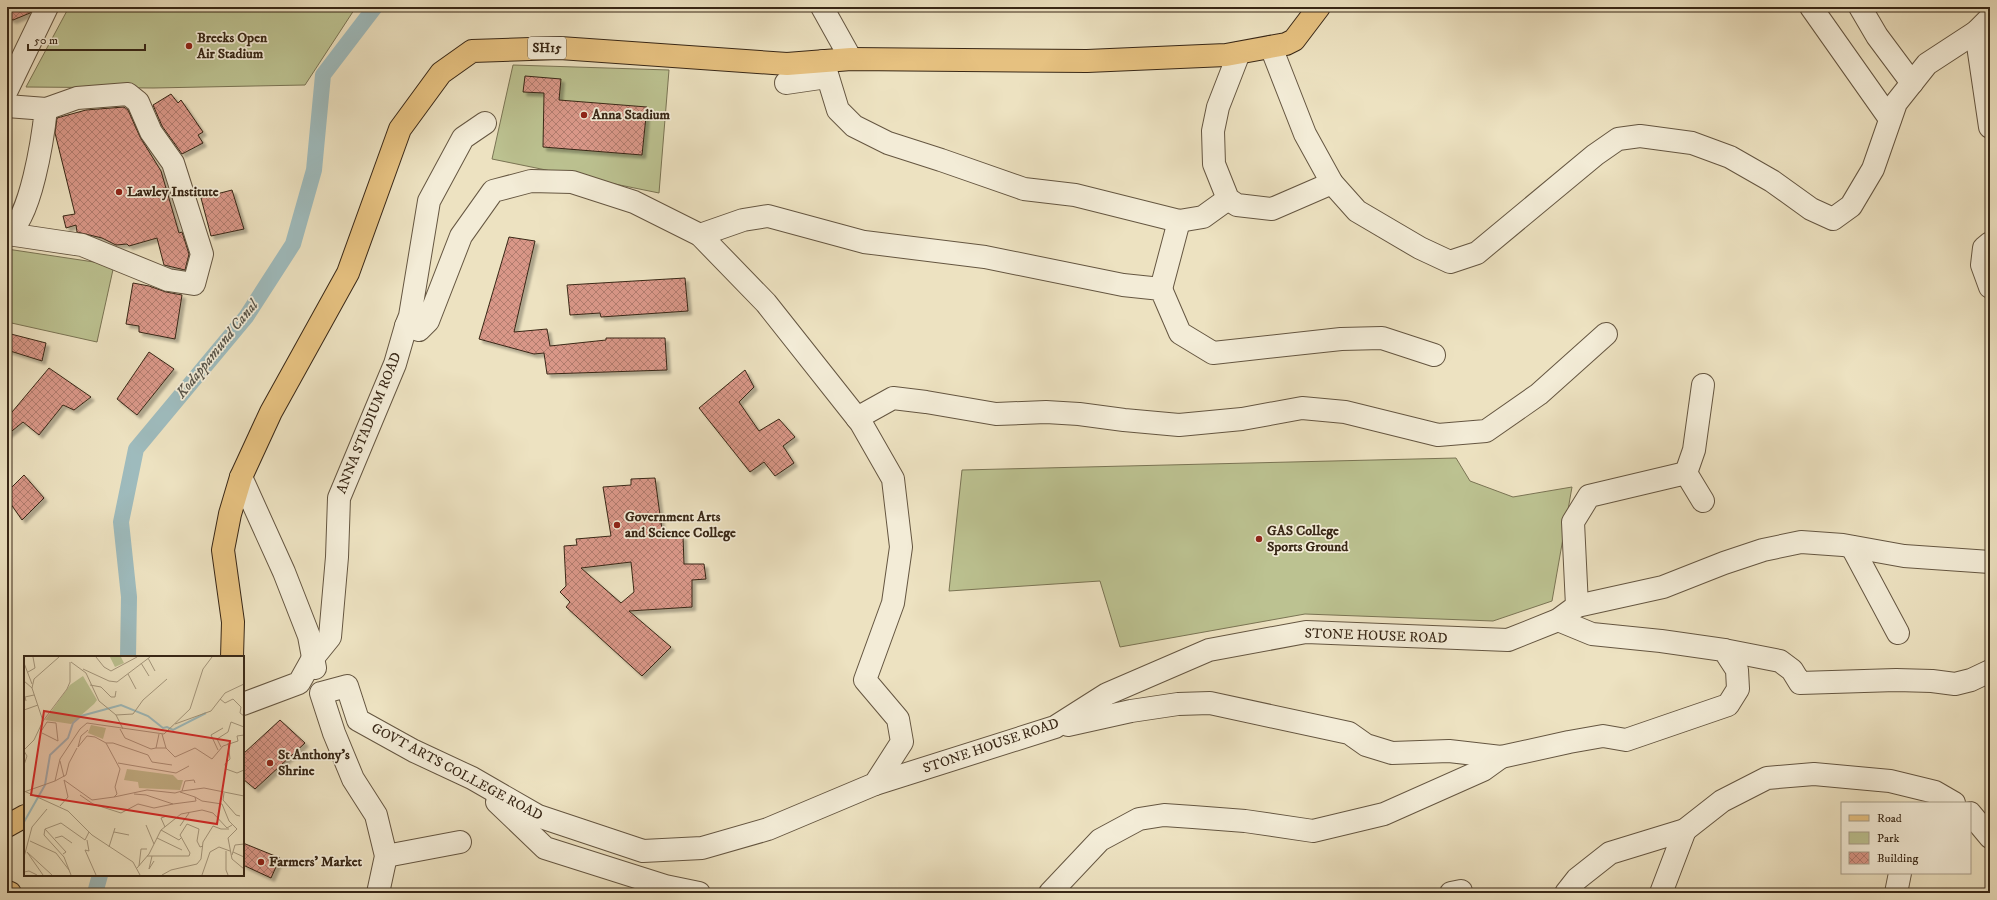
<svg xmlns="http://www.w3.org/2000/svg" width="1997" height="900" viewBox="0 0 1997 900" font-family="'IM FELL DW Pica',serif">
<style>
.green{fill:#bcc291;stroke:#7a7454}
.lines{fill:none;stroke-linecap:round;stroke-linejoin:round}
.canal{stroke:#9ebbbd;stroke-width:16}
.building{fill:url(#building-cross-hatch);stroke:#382716;fill-rule:evenodd;filter:url(#shadow)}
.minor-casing{stroke:#655641;stroke-width:24}
.major-casing{stroke:#382716;stroke-width:24}
.highway-casing{stroke:#382716;stroke-width:24}
.minor{stroke:#f3ecd7;stroke-width:22}
.major{stroke:#e6c180;stroke-width:22}
.highway{stroke:#e6c180;stroke-width:22}
.poi-dot{fill:#8f2418;stroke:#f3ecd7;stroke-width:1.5}
.labels{text-anchor:middle;dominant-baseline:central;stroke-width:3.5;stroke-linejoin:round;paint-order:stroke}
.shield{fill:#f3ecd7;stroke:#706250;stroke-width:1}
.shield-label{font-size:13px;font-weight:bold;fill:#382716}
.poi-label{font-size:14px;font-weight:bold;fill:#382716;stroke:#f3ecd7;text-anchor:start}
.street-label{font-size:14px;fill:#382716;stroke:#f3ecd7}
.water-label{font-size:15px;font-style:italic;fill:#575348;stroke:#f3ecd7}
.inset-river{fill:none;stroke:#9ebbbd;stroke-width:2}
.inset-road{fill:none;stroke:#a5977d;stroke-width:1}
.view{fill:#d62828;fill-opacity:0.15;stroke:#d62828;stroke-width:2}
.inset-edge{fill:none;stroke:#382716;stroke-width:2}
</style>
<defs>
<pattern id="building-cross-hatch" width="8" height="8" patternUnits="userSpaceOnUse"><rect width="8" height="8" fill="#d99788"/><path d="M0 0l8 8M0 8l8-8" fill="none" stroke="#b17b6e"/></pattern>
<filter id="shadow"><feDropShadow dx="3.5" dy="3.5" stdDeviation="1" flood-color="#0004"/></filter>
</defs>
<rect width="100%" height="100%" fill="#ede2c1"/>
<filter id="stains"><feTurbulence type="fractalNoise" baseFrequency=".005" numOctaves="4"/><feColorMatrix values="0 0 0 0 .2 0 0 0 0 .09 0 0 0 0 .02 0 0 0 .5 -.17"/></filter>
<radialGradient id="worn" r=".72"><stop offset=".6" stop-color="#630" stop-opacity="0"/><stop offset="1" stop-color="#630" stop-opacity=".3"/></radialGradient>
<g class="green">
<polygon points="69,7 356,7 305,85 153,88 26,87"/>
<polygon points="513,65 669,70 659,193 492,159"/>
<polygon points="7,249 114,265 97,342 7,322"/>
<polygon points="1456,458 1470,481 1513,497 1572,487 1552,601 1493,621 1305,614 1120,647 1100,581 949,591 962,470"/>
</g>
<g class="lines">
<g class="canal">
<polyline points="128,657 129,597 121,522 136,449 246,317 293,244 314,170 323,75 375,7"/>
<polyline points="95,893 100,875"/>
</g>
</g>
<g class="building">
<polygon points="7,7 33,7 30,13 13,20 7,17"/>
<polygon points="525,76 561,79 559,100 647,107 642,155 543,147 544,93 523,92"/>
<polygon points="171,94 178,103 181,100 203,132 198,135 203,143 182,154 162,126 153,105"/>
<polygon points="124,107 128,110 140,137 161,171 179,233 182,232 189,254 185,270 164,265 157,238 129,246 127,244 116,245 102,238 77,232 76,225 66,228 63,216 75,214 55,133 57,118 86,110"/>
<polygon points="232,190 244,229 211,236 201,198"/>
<polygon points="509,237 535,241 514,332 547,329 550,346 606,340 606,338 665,338 667,370 547,374 544,353 534,354 479,339"/>
<polygon points="685,278 688,311 601,317 600,313 570,315 567,285"/>
<polygon points="133,283 149,286 166,292 182,295 175,339 139,332 139,326 126,324"/>
<polygon points="7,333 46,343 42,361 7,350"/>
<polygon points="149,352 174,369 137,415 117,399"/>
<polygon points="49,368 91,397 74,410 63,405 39,435 23,422 7,435 7,418"/>
<polygon points="745,370 754,387 739,402 759,431 779,419 795,437 783,446 794,463 775,476 764,462 750,472 699,408"/>
<polygon points="24,475 44,498 22,520 8,500 12,497 9,490"/>
<path d="M655,478L663,537L683,536L684,564H704L706,579L692,580V607L629,611L671,647L642,676L566,607L570,602L560,592L566,586L564,546L577,545L576,539L611,536L603,487L631,485V479ZM631,562L634,592L621,603L581,568Z"/>
<polygon points="280,720 305,743 255,789 243,779 243,754"/>
<polygon points="243,843 280,858 271,878 243,865"/>
</g>
<g class="lines">
<defs>
<g id="minor">
<polyline points="822,7 851,59"/>
<polyline points="1811,7 1890,119"/>
<polyline points="1860,7 1877,36 1912,83"/>
<polyline points="1976,32 1990,127"/>
<polyline points="1271,47 1305,134 1332,183 1357,211 1420,248 1450,262 1477,253 1595,155 1618,139 1640,136 1692,143 1730,157 1772,181 1811,209 1833,219 1851,206 1873,169 1896,103 1927,64 1976,32 1990,18"/>
<polyline points="1239,53 1218,107 1213,131 1214,164 1228,199 1237,205 1272,209 1332,183"/>
<polyline points="823,61 838,110 854,126 888,143 941,160 1024,189 1075,195 1179,221 1203,217 1228,199"/>
<polyline points="786,83 827,77"/>
<polyline points="7,90 47,7"/>
<path d="M7,106L46,109C43,137 31,220 7,234"/>
<polyline points="8,234 82,245 168,280 194,284 202,254 173,163 151,132 138,102 128,94 77,98 46,109"/>
<polyline points="700,235 743,220 768,216 864,242 985,257 1123,285 1161,289 1180,333 1213,353 1341,339 1382,338 1434,355"/>
<polyline points="1990,243 1984,248 1982,265 1990,287"/>
<polyline points="1161,289 1179,221"/>
<polyline points="857,418 893,398 926,402 996,414 1046,412 1079,414 1124,420 1179,425 1242,419 1302,408 1345,412 1438,435 1486,431 1539,394 1606,334"/>
<polyline points="1686,473 1694,450 1703,385"/>
<polyline points="241,477 284,572 309,636 315,668"/>
<polyline points="1852,547 1898,633"/>
<polyline points="1577,606 1663,587 1724,563 1763,550 1801,542 1843,545 1904,556 1990,562"/>
<polyline points="1724,650 1780,661 1792,670 1800,683 1896,680 1932,681 1955,684 1971,680 1990,671"/>
<polyline points="243,704 299,683 313,658 330,637 337,557 339,498 395,364 406,326"/>
<polyline points="1068,725 1131,711 1178,704 1210,703 1349,733 1366,745 1392,753 1449,751 1501,757 1569,742 1603,736 1626,740 1728,705 1738,689 1737,670 1724,650 1661,641 1592,634 1558,620"/>
<polyline points="875,784 1055,727 1107,694 1209,650 1306,632 1508,640 1558,620 1577,606 1573,522 1589,496 1686,473 1703,501"/>
<polyline points="497,802 545,848 665,886 699,893"/>
<polyline points="1970,813 1990,837"/>
<polyline points="386,856 460,842"/>
<polyline points="378,893 386,856 376,815 353,779 334,733 321,693 347,686 358,720 414,751 472,778 538,816 643,851 702,848 768,829 875,784 902,742 898,719 865,680 893,603 901,547 893,479 861,423 766,303 700,235 634,202 572,182 531,181 493,191 461,236 428,321 419,330 406,326 410,316 429,201 463,138 485,123"/>
<polyline points="1050,893 1100,840 1139,819 1164,815 1193,817 1245,821 1313,831 1384,814 1483,770 1501,757"/>
<polyline points="1451,893 1461,891"/>
<polyline points="1566,893 1577,879 1610,853 1685,830 1722,801 1767,778 1814,774 1890,781 1935,792 1954,803"/>
<polyline points="1661,893 1685,830"/>
<polyline points="1896,893 1900,873"/>
</g>
<g id="major">
<polyline points="232,657 233,622 223,550 230,514 241,477 271,412 348,273 400,129 441,73 472,51 560,48 787,64 851,59 1087,61 1226,55 1286,44 1294,40 1319,7"/>
<polyline points="7,826 25,816"/>
</g>
<polyline id="highway" points="7,892 10,893"/>
</defs>
<use href="#minor" class="minor-casing"/>
<use href="#major" class="major-casing"/>
<use href="#highway" class="highway-casing"/>
<use href="#minor" class="minor"/>
<use href="#major" class="major"/>
<use href="#highway" class="highway"/>
</g>
<g class="poi-dot">
<circle cx="189" cy="46" r="4"/>
<circle cx="584" cy="115" r="4"/>
<circle cx="119" cy="192" r="4"/>
<circle cx="617" cy="525" r="4"/>
<circle cx="1259" cy="539" r="4"/>
<circle cx="270" cy="763" r="4"/>
<circle cx="261" cy="862" r="4"/>
</g>
<g class="labels">
<rect class="shield" x="528" y="37" width="38" height="22" rx="3"/>
<g class="shield-label">
<text x="547" y="48">SH15</text>
</g>
<g class="poi-label">
<text x="197" y="38">Breeks Open<tspan x="197" dy="16">Air Stadium</tspan></text>
<text x="592" y="115">Anna Stadium</text>
<text x="127" y="192">Lawley Institute</text>
<text x="625" y="517">Government Arts<tspan x="625" dy="16">and Science College</tspan></text>
<text x="1267" y="531">GAS College<tspan x="1267" dy="16">Sports Ground</tspan></text>
<text x="278" y="755">St Anthony's<tspan x="278" dy="16">Shrine</tspan></text>
<text x="269" y="862">Farmers' Market</text>
</g>
<g class="street-label">
<text transform="translate(369 423) rotate(-68)">ANNA STADIUM ROAD</text>
<text transform="translate(1376 636) rotate(2)">STONE HOUSE ROAD</text>
<text transform="translate(991 746) rotate(-19)">STONE HOUSE ROAD</text>
<text transform="translate(457 772) rotate(28)">GOVT ARTS COLLEGE ROAD</text>
</g>
<g class="water-label">
<text transform="translate(217 349) rotate(-51)">Kodappamund Canal</text>
</g>
</g>
<g transform="translate(24 656)">
<rect width="220" height="220" fill="#ede2c1"/>
<path d="M86,1H97L100,7L91,11ZM59,20L73,44L70,48L47,68L21,64L46,29ZM67,69L82,72L79,83L64,77ZM103,113L149,119L154,124H159L156,134L115,132L114,126L100,124Z" fill="#bcc291"/>
<path class="inset-river" d="M0,166L21,129L26,99L44,82L49,67L57,60L97,49L124,60L139,72L143,71L149,74L182,57"/>
<path class="inset-road" d="M72,1L80,11L87,15L113,1M124,2L131,15M47,6L62,17L75,45L92,59L99,73M0,7L8,28M117,7L125,20M59,13L85,25L93,26L126,1M4,16L11,12L9,1M104,18L112,33M0,25L8,32L19,65M66,29L77,31L87,41H91L92,35M8,32L10,23L35,1M196,43L201,47L209,43L217,51L216,57L220,60M2,45L1,41L10,39M0,54L14,49M92,59L109,58L119,44L143,23M151,68L187,55L201,37L220,28M96,73L101,82L127,93L132,92M16,77L23,66M18,77L34,85L32,67L23,66M135,78L132,92H142M138,78L142,92L151,101L171,92L188,103L199,90L214,85L213,80L220,79M82,87H89L124,99L128,106L148,109M204,87L206,103L201,108L202,113L213,117L220,114M54,91L57,80L64,74M197,91L193,83L204,76L207,66L220,71M0,94L10,84L19,65L43,33L46,26V6M194,94L187,79L199,72M0,95L3,100L0,109M36,105L40,121M94,107L152,117L165,110M31,125L42,119L45,107L53,92M0,135L44,155L68,179L109,206L116,219M158,135L180,132L220,140M0,136L31,125L36,103L56,73L63,67L140,78L166,53L179,13L188,1M200,137L199,144L212,159L216,160M110,138L122,139L149,148L172,145L171,141L156,136M56,139L69,148L97,157L114,148L130,152L149,148M90,141L123,134L151,137L158,135L161,125L170,124L171,127M171,141L178,145L198,148L205,165L213,173L204,182L208,203L220,213M36,150L44,141L40,124L68,144L90,141L93,138L91,131L96,113L82,87L71,81L63,80L54,91M122,169L130,188M156,170L165,157M141,171L137,162L143,160M21,173L42,196L39,198M137,174L155,184L157,182M90,176L105,179M31,182L38,180L48,187M133,182L158,194M63,184L65,195L61,194L72,219M6,185L32,197L45,214M85,191L91,172M202,195V214L204,219M3,196L28,219M3,196L19,219M209,196L220,201M208,199L211,189L220,188M123,200H165L166,197L156,179L163,168L175,173L173,185L176,191L179,190M128,200L125,213L130,205M0,201L8,171L23,153M115,210L117,193H123M113,212L125,198L137,174L157,158L178,154L189,157L203,172L208,169M0,216L5,215L13,219M47,219L40,201L20,179L21,173L37,167L61,184L65,176M138,219L147,214L173,208L177,203L179,186L189,170L197,173H205M178,219L186,196L195,191L206,195"/>
<path class="view" d="M20,55L206,85L193,168L7,139Z"/>
<rect width="220" height="220" class="inset-edge"/>
</g>
<rect width="1997" height="900" fill="none" stroke="#ede2c1" stroke-width="24"/>
<rect x="8" y="8" width="1981" height="884" fill="none" stroke="#382716" stroke-width="2"/>
<rect x="12" y="12" width="1973" height="876" fill="none" stroke="#382716"/>
<rect x="1841" y="802" width="130" height="72" fill="#f3ecd7" stroke="#a89d8a"/>
<rect x="1849" y="815" width="20" height="6" fill="#e6c180" stroke="#a89d8a"/>
<text x="1877" y="822" font-size="12" fill="#382716">Road</text>
<rect x="1849" y="832" width="20" height="12" fill="#bcc291" stroke="#a89d8a"/>
<text x="1877" y="842" font-size="12" fill="#382716">Park</text>
<rect x="1849" y="852" width="20" height="12" fill="url(#building-cross-hatch)" stroke="#a89d8a"/>
<text x="1877" y="862" font-size="12" fill="#382716">Building</text>
<path d="M28 44v6h117v-6" fill="none" stroke="#382716" stroke-width="2"/>
<text x="34" y="44" font-size="12" fill="#382716" stroke="#f3ecd7" stroke-width="3" paint-order="stroke">50 m</text>
<rect width="100%" height="100%" filter="url(#stains)"/>
<rect width="100%" height="100%" fill="url(#worn)"/>
</svg>
